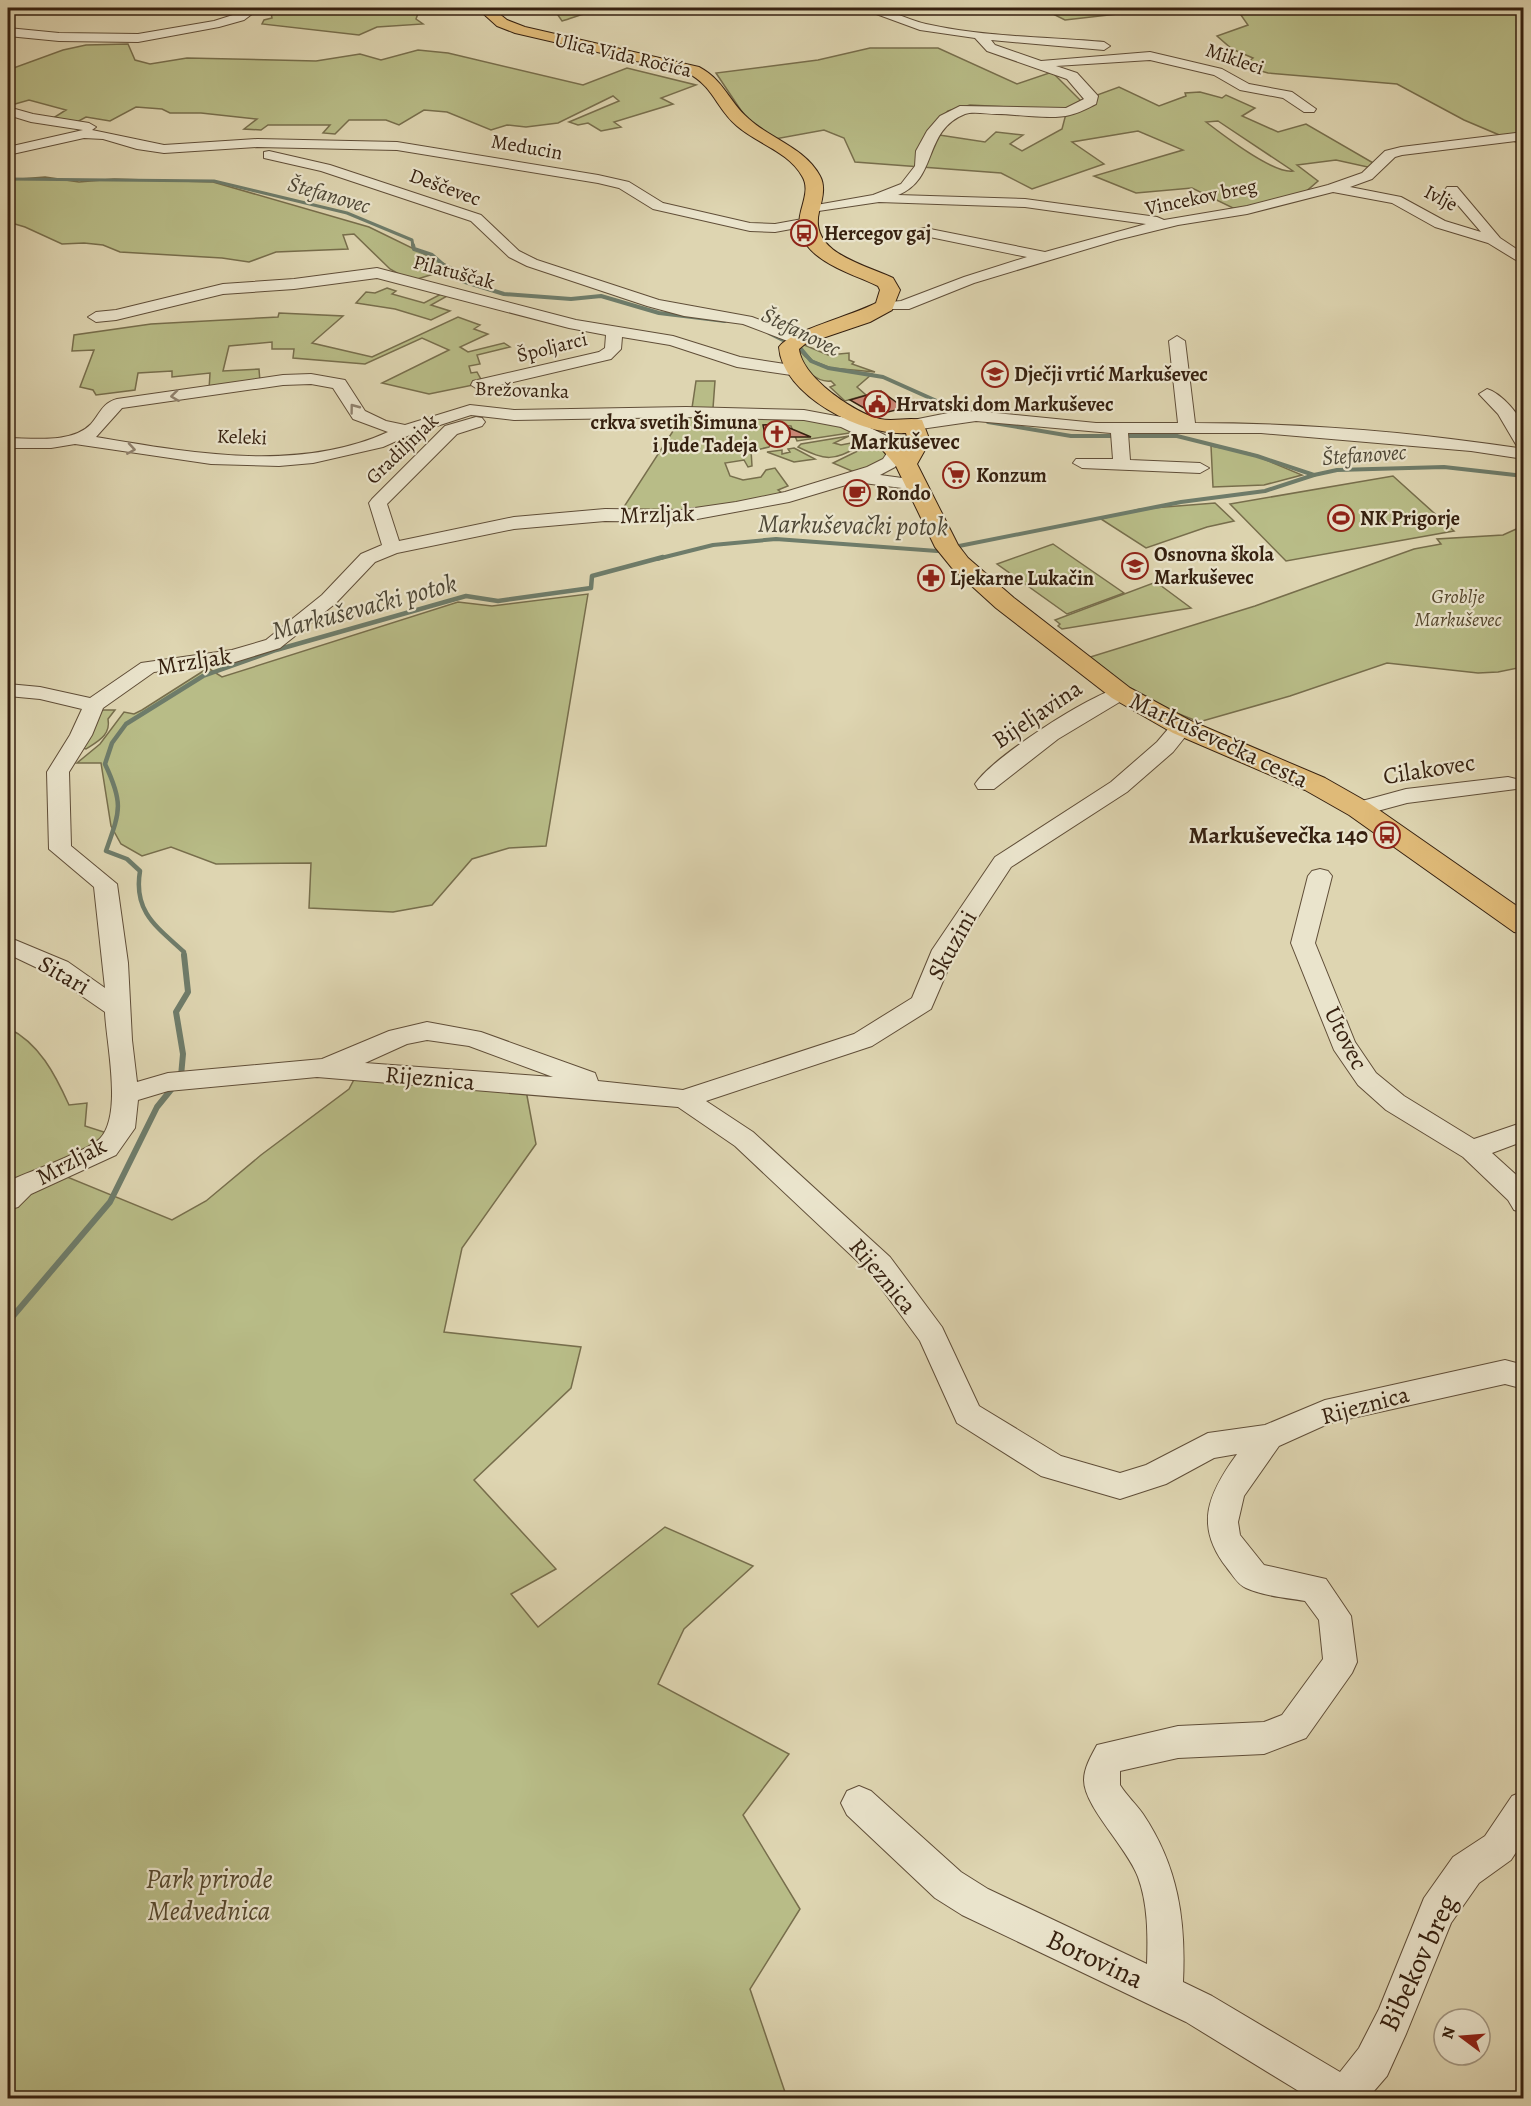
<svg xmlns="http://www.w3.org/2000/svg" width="1531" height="2106" viewBox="0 0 1531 2106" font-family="Alegreya,serif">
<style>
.green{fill:#b8bc87;stroke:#776e4c;stroke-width:1.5;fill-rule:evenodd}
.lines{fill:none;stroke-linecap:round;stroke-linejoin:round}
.stream-far3{stroke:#6e7c6a;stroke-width:3}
.stream-far2{stroke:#6e7c6a;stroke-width:4}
.stream-far1{stroke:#6e7c6a;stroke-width:4.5}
.stream{stroke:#6e7c6a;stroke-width:6}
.building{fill:#c88775;stroke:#362110;stroke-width:1.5}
.minor-casing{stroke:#604e38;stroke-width:2}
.major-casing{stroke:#362110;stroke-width:2}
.minor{fill:#eae4cc;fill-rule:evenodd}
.major{fill:#dfba78;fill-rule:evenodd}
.oneway{stroke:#90826e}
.labels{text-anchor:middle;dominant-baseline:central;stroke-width:4.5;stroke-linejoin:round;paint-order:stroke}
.far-street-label{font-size:20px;fill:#362110;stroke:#eae4cc}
.far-poi-label{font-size:20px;font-weight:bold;fill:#362110;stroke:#eae4cc;text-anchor:start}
.far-park-label{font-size:20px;font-style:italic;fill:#56482e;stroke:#eae4cc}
.far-water-label{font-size:22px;font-style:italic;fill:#4e4736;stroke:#eae4cc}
.far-quarter-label{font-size:22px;font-weight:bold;fill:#362110;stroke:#eae4cc}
.street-label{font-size:24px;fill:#362110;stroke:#eae4cc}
.poi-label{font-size:24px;font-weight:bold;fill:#362110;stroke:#eae4cc;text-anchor:end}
.water-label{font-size:26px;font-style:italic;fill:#4e4736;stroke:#eae4cc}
.near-park-label{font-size:28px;font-style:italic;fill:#56482e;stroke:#eae4cc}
.near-street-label{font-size:28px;fill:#362110;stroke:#eae4cc}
</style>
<rect width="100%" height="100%" fill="#ded5b1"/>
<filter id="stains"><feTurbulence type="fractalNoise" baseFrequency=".00333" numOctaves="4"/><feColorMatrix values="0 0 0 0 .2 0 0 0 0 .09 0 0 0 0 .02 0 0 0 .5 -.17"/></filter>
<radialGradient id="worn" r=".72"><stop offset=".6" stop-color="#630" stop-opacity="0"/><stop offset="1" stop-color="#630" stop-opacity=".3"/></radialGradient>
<g class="green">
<polygon points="270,8 420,8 416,19 423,24 377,27 359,35 262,24 264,20 272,18"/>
<path d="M553,8H624L630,13C615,15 607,10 596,11C584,13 573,18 562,21Z"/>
<polygon points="1041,8 1170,8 1065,20"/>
<polygon points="1236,8 1523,8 1523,145 1464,120 1397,84 1268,73 1243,66 1253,58 1232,49 1217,36 1248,25"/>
<polygon points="128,44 135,60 150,64 187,58 316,61 360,54 381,60 418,50 448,53 583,85 627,68 696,85 661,98 673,104 614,122 621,127 601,131 588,123 578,125 569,122 619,101 613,96 558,123 526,127 507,125 491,130 447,112 424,110 399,125 386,120 349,120 335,134 323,133 330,125 268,125 261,130 244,129 257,119 201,113 170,113 162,109 136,107 110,121 86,117 75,123 50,120 66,110 29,100 8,106 8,70 63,50 86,45"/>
<path d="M870,48H938L1017,84L1052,72L1081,101L1119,87L1159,106L1186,96L1185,93L1200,92L1222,98L1226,95L1255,108L1242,116L1278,132L1306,124L1375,164L1372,168L1336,160L1297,165L1318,181L1303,194L1235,209L1192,188L1136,193L1094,176L1183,150L1138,131L1072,142L1104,164L1032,189L1001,173L855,162L844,138L824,130L775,139L746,118L716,73L818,60ZM970,105L1067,110L1062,129L1022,151L1010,144L1023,135L996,132L985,142L926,133L948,111ZM1218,121L1293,171C1273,174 1223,135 1206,122Z"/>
<polygon points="45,177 79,182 114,179 213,182 369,227 453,268 411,281 390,269 354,234 343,235 348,249 276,252 249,262 222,258 120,252 103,245 84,243 62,244 25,227 8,222 8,180"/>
<polygon points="387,288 396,291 392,294 424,303 443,293 449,295 431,305 450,311 431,320 395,309 356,303 366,292 375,293"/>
<polygon points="279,313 343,316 312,343 372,357 458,317 480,325 474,329 488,334 460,347 468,352 504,343 510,347 477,355 480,364 469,366 471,373 477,372 483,383 429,394 382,383 449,350 422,338 365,364 293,358 294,349 272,349 272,342 229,346 223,371 259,369 260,382 209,390 210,373 172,377 172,371 138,373 135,390 96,395 93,390 80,387 94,350 72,351 74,335 151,324 278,317"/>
<polygon points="802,344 828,355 849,353 849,360 854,362 852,364 875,372 831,368 813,361 799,347"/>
<path d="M794,351H800C818,373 846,370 872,374L857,387L866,395L845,401L830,387L835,385L831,381C814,383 801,364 794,351Z"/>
<polygon points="696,381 715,381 713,408 692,408"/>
<polygon points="684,414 822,420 856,432 797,441 791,426 766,425 764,427 766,440 771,443 769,447 756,450 755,444 724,445 725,451 751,450 752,466 748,467 744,460 725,463 730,476 743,480 761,477 766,470 775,468 788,486 778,490 785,495 676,514 620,513"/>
<path d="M849,436L834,443L841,445L856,442L860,446C832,461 827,461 798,447L801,444Z"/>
<polygon points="874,443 888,455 883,462 854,472 833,463"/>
<polygon points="1211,446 1249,453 1302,475 1264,485 1213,487"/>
<polygon points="794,448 815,459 794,462 767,452 782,450 782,454 790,452 788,449"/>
<polygon points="1393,476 1454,531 1286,561 1230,504"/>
<polygon points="1215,503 1234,521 1207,527 1146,548 1101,519 1140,509"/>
<polygon points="1523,526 1523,667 1498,672 1478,673 1387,663 1290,696 1199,722 1142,699 1087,658 1255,606 1414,549 1441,544 1437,539 1503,535"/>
<polygon points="1053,544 1124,593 1067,614 997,564"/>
<polygon points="1156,582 1191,608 1062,629 1058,626 1060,624 1055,620"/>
<polygon points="588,594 546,846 509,848 472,859 432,905 393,912 309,908 311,863 216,864 171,847 142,856 121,844 111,826 101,763 77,763 100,744 124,712 134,714 142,710 208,668 222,677 458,602 492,606"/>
<path d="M102,710H115L108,719C111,735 98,741 86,749L79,747Z"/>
<path d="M8,1028C39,1043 55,1074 69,1105L87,1103L85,1126L107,1133L77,1157L50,1170L172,1220L206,1201L261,1155L349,1089L359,1070L525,1085L536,1144L462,1248L444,1332L581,1347L571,1388L474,1480L556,1569L511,1594L538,1627L665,1527L753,1566L684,1629L658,1684L789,1754L743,1815L800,1909L750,1989L787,2098H8Z"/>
</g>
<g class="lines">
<polyline class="stream-far3" points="8,179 214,181 347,213 412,240 413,246"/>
<g class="stream-far2">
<polyline points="413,245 414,249 432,255 462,281 504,294 571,299 601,296 659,313 725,321"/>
<polyline points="769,333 801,349 811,361 828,368 883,377 968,415"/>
<polyline points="988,422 1071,436 1177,436 1257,456 1314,475 1337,470 1444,467 1524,476"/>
<polyline points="954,547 1181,502 1265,491 1314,475"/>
<polyline points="657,559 713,545 776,539 937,551 945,549"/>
</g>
<path class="stream-far1" d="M184,957V952C157,927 133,912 140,871L127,859L106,851C120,811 124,804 105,764L112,743L126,724L203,676L276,650L466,596L498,601L591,588L592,576L663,557"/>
<g class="stream">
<polyline points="181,1076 183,1054 176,1012 188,992 184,955"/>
<polyline points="8,1322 110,1202 157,1107 174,1086"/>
</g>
</g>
<g class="building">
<polygon points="881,391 904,408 876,415 850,400"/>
<polygon points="780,424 811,437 787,437 788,442 766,440 763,425"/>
</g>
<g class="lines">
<defs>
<g id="minor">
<polygon points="247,8 260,8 244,20 219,27 138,42 59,41 8,36 8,28 59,33 138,34 214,21 236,14"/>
<path d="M860,8C883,5 904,19 926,24C984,37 1045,37 1104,42L1110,46L1104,50L991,40L995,45L1041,61L1150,52L1222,69L1249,84L1292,92L1316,109L1314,112H1304L1283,98L1240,90L1214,75L1150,60L1056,66L1077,73L1098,96L1096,104C1088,108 1079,113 1070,115C1051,120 1017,114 997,114C987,114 973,111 965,114C922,131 939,179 898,195L1025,199L1157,217L1164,220L1247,206L1328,185L1362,173L1385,151L1401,147L1524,132V140L1402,155L1395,157L1372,179L1350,187L1401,197L1445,221L1481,232L1445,190L1447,187H1457L1500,238L1524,254V265L1488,243L1435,227L1392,203L1333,192L1247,214L1178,225L1117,240L974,283L909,309H879L877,306L879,303L901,301L964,277L1027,257L920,235L918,232L920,229L925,228L1045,252L1146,224L1025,207L879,202L805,213L803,210L805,207L873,195L901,184L915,166L916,151L927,131L940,116L960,106L1066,108L1084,99L1067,79L987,51L975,38L920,30Z"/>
<polygon points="8,107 33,114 89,123 96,127 92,130 164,145 257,139 397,142 598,175 629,182 663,203 750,223 775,224 808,218 815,222 813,225 775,232 750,231 653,209 619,188 598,183 397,150 257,147 164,153 137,149 103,139 84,138 8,155 8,147 83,130 31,122 8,115"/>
<polygon points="269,151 330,165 481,215 519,251 537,260 659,300 752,317 804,337 806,340 798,345 743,324 684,316 647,306 527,266 509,257 471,221 321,171 264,158 264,152"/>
<polygon points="377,268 576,320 673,336 740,357 798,366 806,371 798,376 737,367 670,345 622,337 621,349 611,359 479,390 471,385 473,381 599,352 605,348 606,335 569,328 377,278 294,289 223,294 116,320 96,322 88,317 96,312 116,310 223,284 294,279"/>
<path d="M1177,336L1185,341L1195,423C1303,423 1412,432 1518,448L1498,414L1479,394L1487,389C1501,393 1522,416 1524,430C1525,440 1524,450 1524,459L1471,451L1261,433H1128L1130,460L1200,463L1209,468L1200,473L1082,468L1073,463L1076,459H1113L1111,433L976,421L914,430L905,425L908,421L948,413L976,411L1096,423H1178L1169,341Z"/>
<path d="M311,374L345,380L365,411L386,421L405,425L470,405L514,410L686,407L804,410L852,419L897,441L900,445L898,448L905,453L895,467L880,475L917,480L926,485L917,490L856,482L789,502L681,522L605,521L514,529L397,553L375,562L336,603L280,648L235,662L154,672L103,708L92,735L69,772L71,846L117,884L128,963L132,1040L137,1082L168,1073L322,1059L389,1031L427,1022L481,1032L595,1073L598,1081L683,1090L854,1034L912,998L932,950L995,857L1111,782L1157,742L1174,722H1190L1193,727L1173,752L1127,792L1011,867L956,951L931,1009L872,1046L706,1101L753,1132L890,1257L942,1327L979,1406L1061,1456L1120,1473L1146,1465L1208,1433L1265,1425L1325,1400L1505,1360L1524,1365V1389L1505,1384L1330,1423L1279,1446L1244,1496L1238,1522L1240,1535L1264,1565L1326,1579L1351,1616L1357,1662L1352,1673L1306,1738L1264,1754L1178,1758L1120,1771V1785C1127,1796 1136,1804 1143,1814C1178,1866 1186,1920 1183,1982L1212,1996L1340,2072L1359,2048L1379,2009L1424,1898L1453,1857L1485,1836L1512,1796L1524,1791V1840L1511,1860L1479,1883L1451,1923L1406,2034L1387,2076L1368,2098H1310L1186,2022L962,1915L935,1898L847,1815L841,1803L847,1791L859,1786L871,1791L961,1872L988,1889L1147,1964C1148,1935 1148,1904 1138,1877C1127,1847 1084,1807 1084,1780C1084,1768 1091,1756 1097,1745L1178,1726L1264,1722L1282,1715L1323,1659L1319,1620L1305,1601C1286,1598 1264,1596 1246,1588C1238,1585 1232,1574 1227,1568C1194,1526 1208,1494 1237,1454L1214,1458L1166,1484L1120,1499L1041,1476L957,1423L920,1341L870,1273L735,1146L678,1107L317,1077L168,1091L138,1100L135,1128L116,1155L31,1194L18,1207L8,1210V1184L11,1180C36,1169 74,1156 96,1142C125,1122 106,1043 105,1012L50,974L8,954V937L68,962L105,988L94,887L49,849L47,772L70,735L82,709L40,699L8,696V684L40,687L90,698L141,663L232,650L266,640L322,595L361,554L382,545L369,503L372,499L445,426L476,417L482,418L485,422L482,426L457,434L387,504L399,541L514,517L605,509L681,510L736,502L785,492L867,467L883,459L889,450L841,427L804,420L686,417L514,420L471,415L412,434L383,447L313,463L279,466L211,464L75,444L51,448H8V438C32,438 72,444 91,424C100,414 102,403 117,399L283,375ZM311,384L333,388L353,419L388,432C298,473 190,453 96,437L122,408L283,385ZM427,1040L469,1046L553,1077L365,1063L407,1044Z"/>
<path d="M1121,687L1128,689L1131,693L1128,697L1058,739L994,789H978L975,784C993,757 1089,695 1121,687Z"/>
<polygon points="1508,777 1516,779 1519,784 1516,789 1407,803 1359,816 1351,814 1348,809 1351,804 1406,789"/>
<polygon points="1320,869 1328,871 1332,876 1315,943 1355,1042 1376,1073 1404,1096 1474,1139 1524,1122 1524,1141 1492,1153 1524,1182 1524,1213 1514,1210 1508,1200 1463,1157 1386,1110 1358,1085 1334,1050 1291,943 1308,876 1312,871"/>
</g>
<path id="major" d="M477,8H492L507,20L525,27L699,67C725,81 728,101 749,119C771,139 805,148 820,176C826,187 822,200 819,212C809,253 864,264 893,278L900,290L892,310L870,322L805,344L799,349C802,377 854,413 880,419C894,422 908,417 922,420L930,441L917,464L958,545L968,558L1014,598L1130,688L1191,721L1325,778L1369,803L1524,911V934L1514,932L1349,815L1305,790L1173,733L1112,698L996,608L952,568L935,547L896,466L881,448L884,443C893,441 898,441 904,448L908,441L906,433C862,436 782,395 779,347C790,331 854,315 876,303L880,290L878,286C847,271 789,257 801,211C804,199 809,187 802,176C789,152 756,143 737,126C716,108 714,87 688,73L515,33L497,26Z"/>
</defs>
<use href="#minor" class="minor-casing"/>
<use href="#major" class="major-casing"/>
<use href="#minor" class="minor"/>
<use href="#major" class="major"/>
</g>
<defs><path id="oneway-chevron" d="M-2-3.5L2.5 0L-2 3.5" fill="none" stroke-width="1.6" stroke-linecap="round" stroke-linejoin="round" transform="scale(1.5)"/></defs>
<g class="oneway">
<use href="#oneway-chevron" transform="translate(175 396) rotate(173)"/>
<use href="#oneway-chevron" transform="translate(354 408) rotate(-127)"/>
<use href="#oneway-chevron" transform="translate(131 449) rotate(9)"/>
</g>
<defs>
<symbol id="bus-ring" viewBox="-11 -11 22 22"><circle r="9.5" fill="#eae4cc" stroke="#8f2418" stroke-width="1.5"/><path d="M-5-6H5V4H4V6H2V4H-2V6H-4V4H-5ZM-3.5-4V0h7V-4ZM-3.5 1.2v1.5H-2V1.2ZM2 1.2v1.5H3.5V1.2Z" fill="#8f2418"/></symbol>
<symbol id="school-ring" viewBox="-11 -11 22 22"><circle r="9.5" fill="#eae4cc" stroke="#8f2418" stroke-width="1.5"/><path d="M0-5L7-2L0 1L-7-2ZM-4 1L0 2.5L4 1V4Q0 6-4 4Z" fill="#8f2418"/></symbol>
<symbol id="civic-ring" viewBox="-11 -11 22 22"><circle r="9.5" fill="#eae4cc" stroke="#8f2418" stroke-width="1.5"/><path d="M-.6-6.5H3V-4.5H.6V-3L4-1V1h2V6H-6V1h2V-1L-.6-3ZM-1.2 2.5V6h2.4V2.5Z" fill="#8f2418"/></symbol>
<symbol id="church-ring" viewBox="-11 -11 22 22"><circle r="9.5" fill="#eae4cc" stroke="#8f2418" stroke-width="1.5"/><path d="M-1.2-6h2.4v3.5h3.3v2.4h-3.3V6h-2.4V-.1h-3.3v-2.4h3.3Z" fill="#8f2418"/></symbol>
<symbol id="supermarket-ring" viewBox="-11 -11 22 22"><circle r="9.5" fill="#eae4cc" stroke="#8f2418" stroke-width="1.5"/><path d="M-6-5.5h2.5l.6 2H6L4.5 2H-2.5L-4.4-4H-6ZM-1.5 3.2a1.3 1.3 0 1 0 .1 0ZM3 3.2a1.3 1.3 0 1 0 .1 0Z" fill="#8f2418"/></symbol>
<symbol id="cafe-ring" viewBox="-11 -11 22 22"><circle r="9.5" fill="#eae4cc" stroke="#8f2418" stroke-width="1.5"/><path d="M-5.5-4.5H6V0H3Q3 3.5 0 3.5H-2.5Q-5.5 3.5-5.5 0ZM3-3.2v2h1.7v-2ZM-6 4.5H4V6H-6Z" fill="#8f2418"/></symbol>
<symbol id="stadium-ring" viewBox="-11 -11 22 22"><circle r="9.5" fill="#eae4cc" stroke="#8f2418" stroke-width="1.5"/><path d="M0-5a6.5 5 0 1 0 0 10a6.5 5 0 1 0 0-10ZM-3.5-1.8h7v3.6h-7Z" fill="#8f2418"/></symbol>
<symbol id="pharmacy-ring" viewBox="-11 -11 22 22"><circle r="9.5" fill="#eae4cc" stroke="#8f2418" stroke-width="1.5"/><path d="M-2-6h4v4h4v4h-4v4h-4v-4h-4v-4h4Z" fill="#8f2418"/></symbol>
</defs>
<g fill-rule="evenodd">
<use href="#bus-ring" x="789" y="218" width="30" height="30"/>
<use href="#school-ring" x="980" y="359" width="30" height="30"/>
<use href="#civic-ring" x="862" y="389" width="30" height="30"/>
<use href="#church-ring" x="762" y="419" width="30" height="30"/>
<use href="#supermarket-ring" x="941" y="460" width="30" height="30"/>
<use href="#cafe-ring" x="842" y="478" width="30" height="30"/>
<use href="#stadium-ring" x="1326" y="503" width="30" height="30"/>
<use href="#school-ring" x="1120" y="551" width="30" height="30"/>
<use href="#pharmacy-ring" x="916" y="563" width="30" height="30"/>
<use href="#bus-ring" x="1372" y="820" width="30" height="30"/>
</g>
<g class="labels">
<g class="far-street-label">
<text transform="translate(623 55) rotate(13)">Ulica Vida Ročića</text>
<text transform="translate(1235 59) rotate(19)">Mikleci</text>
<text transform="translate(527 147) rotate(10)">Meducin</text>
<text transform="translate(445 187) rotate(20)">Deščevec</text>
<text transform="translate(1201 197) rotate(-12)">Vincekov breg</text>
<text transform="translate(1441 198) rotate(27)">Ivlje</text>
<text transform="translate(454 272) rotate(15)">Pilatuščak</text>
<text transform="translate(552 347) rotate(-14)">Špoljarci</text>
<text transform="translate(522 390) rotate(2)">Brežovanka</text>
<text transform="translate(242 437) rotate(2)">Keleki</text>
<text transform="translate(402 449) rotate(-44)">Gradiljnjak</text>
</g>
<g class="far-poi-label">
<text x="824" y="233">Hercegov gaj</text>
<text x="1014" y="374">Dječji vrtić Markuševec</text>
<text x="896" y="404">Hrvatski dom Markuševec</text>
<text x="758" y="422" text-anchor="end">crkva svetih Šimuna<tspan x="758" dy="23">i Jude Tadeja</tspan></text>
<text x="976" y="475">Konzum</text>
<text x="876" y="493">Rondo</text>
<text x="1360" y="518">NK Prigorje</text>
<text x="1154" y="554">Osnovna škola<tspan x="1154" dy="23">Markuševec</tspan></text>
<text x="950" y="578">Ljekarne Lukačin</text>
</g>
<g class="far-park-label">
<text x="1458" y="596">Groblje<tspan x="1458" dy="23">Markuševec</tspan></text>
</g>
<g class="far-water-label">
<text transform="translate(329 195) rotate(16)">Štefanovec</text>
<text transform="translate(801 332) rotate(26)">Štefanovec</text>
<text transform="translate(1364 455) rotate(-4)">Štefanovec</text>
</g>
<g class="far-quarter-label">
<text x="905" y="442">Markuševec</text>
</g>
<g class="street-label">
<text transform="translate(657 514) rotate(-2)">Mrzljak</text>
<text transform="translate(194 661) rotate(-9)">Mrzljak</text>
<text transform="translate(1037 714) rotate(-34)">Bijeljavina</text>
<text transform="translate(1219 740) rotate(25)">Markuševečka cesta</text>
<text transform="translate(1429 769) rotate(-9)">Cilakovec</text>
<text transform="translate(952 945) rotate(-61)">Skuzini</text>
<text transform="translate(64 975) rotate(30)">Sitari</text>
<text transform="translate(1346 1038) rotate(63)">Utovec</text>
<text transform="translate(430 1078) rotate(5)">Rijeznica</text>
<text transform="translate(71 1161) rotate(-28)">Mrzljak</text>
<text transform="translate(883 1276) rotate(50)">Rijeznica</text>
<text transform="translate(1365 1405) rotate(-15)">Rijeznica</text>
</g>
<g class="poi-label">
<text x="1368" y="835">Markuševečka 140</text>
</g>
<g class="water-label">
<text transform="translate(853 525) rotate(1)">Markuševački potok</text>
<text transform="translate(364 607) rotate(-15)">Markuševački potok</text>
</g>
<g class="near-park-label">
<text x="209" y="1879">Park prirode<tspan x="209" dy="32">Medvednica</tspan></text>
</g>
<g class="near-street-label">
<text transform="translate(1095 1959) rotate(25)">Borovina</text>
<text transform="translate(1418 1963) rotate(-65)">Bibekov breg</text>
</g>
</g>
<rect width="1531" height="2106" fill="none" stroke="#ded5b1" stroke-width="30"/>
<rect x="9" y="9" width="1513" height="2088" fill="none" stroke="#362110" stroke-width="3"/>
<rect x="15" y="15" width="1501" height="2076" fill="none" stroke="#362110" stroke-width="1.5"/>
<g transform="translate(1462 2037) rotate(286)"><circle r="28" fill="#eae4cc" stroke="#a29681" stroke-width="1.5"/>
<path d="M0-4.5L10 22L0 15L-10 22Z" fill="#8f2418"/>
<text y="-9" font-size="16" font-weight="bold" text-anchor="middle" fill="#362110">N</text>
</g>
<rect width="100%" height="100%" filter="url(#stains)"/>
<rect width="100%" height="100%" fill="url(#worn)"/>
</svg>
